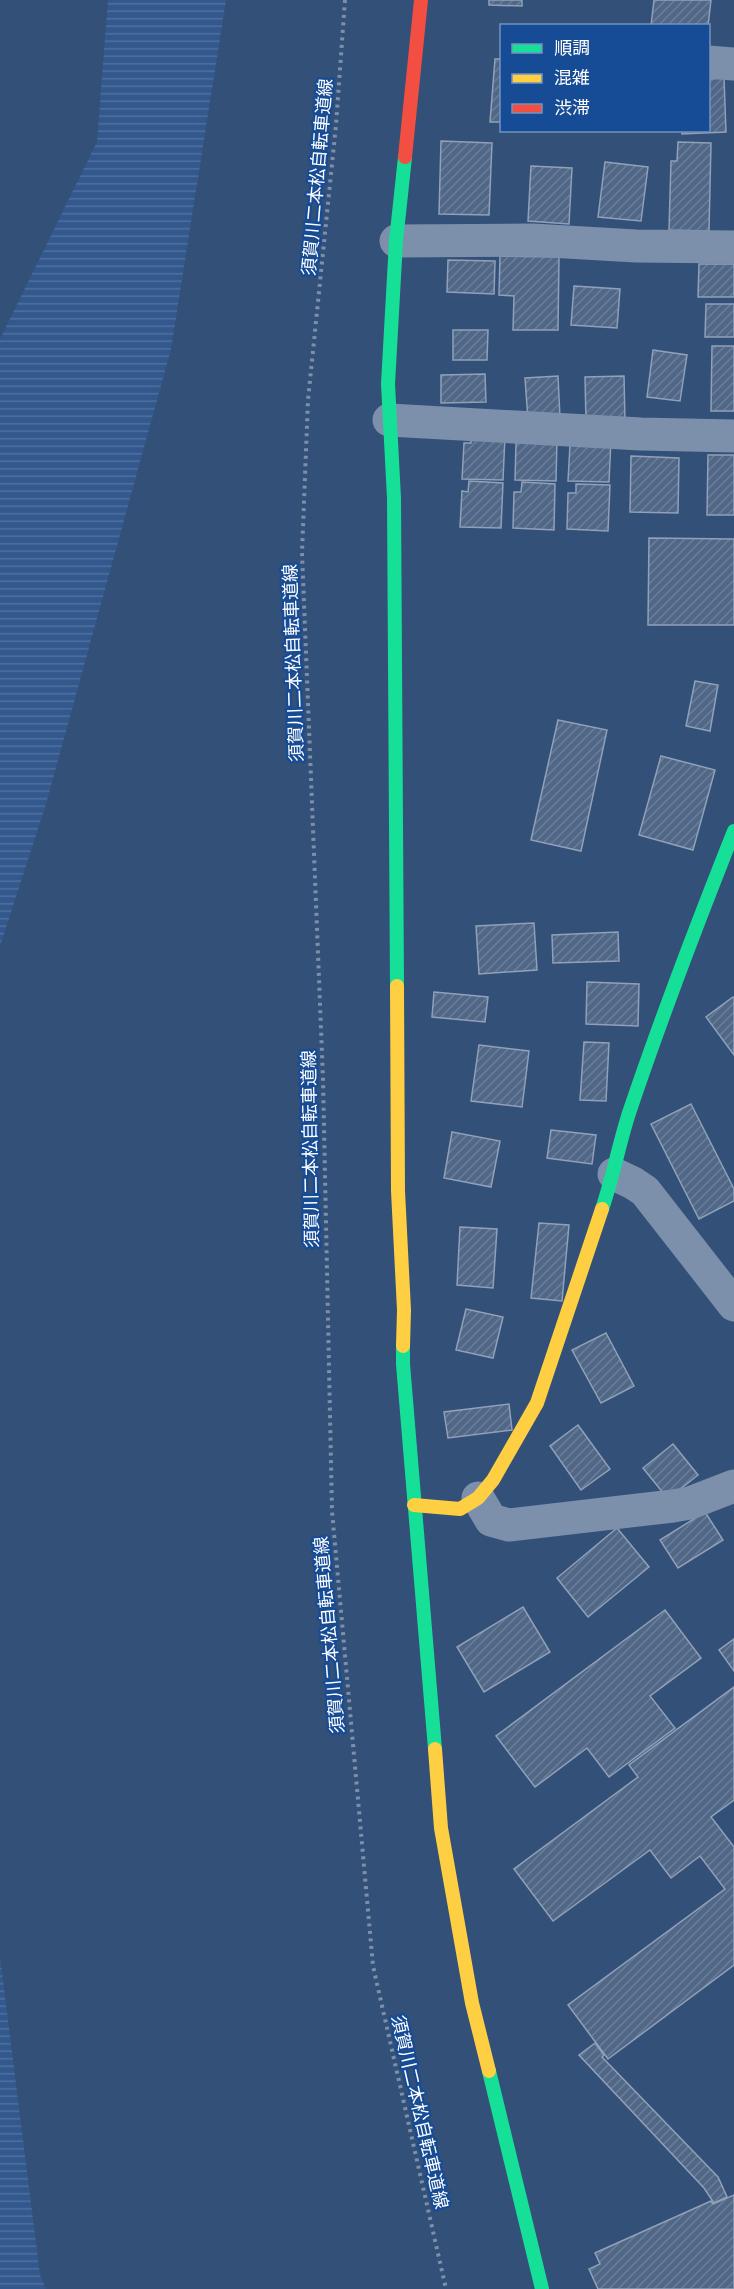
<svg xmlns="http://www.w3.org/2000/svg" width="734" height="2289" viewBox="0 0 734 2289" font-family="'PT Sans','Noto Sans JP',sans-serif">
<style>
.water{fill:url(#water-rules)}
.building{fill:url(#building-hatch);stroke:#90a1b8;stroke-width:1.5}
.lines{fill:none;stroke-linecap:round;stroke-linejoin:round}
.path{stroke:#7c90ab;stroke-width:4;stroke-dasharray:3 4.5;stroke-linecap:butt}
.street{stroke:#7c90ab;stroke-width:33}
.fast{stroke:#16e098;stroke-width:14}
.slow{stroke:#ffcf43;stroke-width:14}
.jam{stroke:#f24e42;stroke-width:14}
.labels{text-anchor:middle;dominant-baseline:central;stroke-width:4.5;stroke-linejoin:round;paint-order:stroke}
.street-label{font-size:18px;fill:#fff;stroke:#164b95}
</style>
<defs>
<pattern id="water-rules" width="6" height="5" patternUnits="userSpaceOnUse" patternTransform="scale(1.5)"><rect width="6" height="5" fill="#32588d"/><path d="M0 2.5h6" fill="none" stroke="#51719e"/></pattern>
<pattern id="building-hatch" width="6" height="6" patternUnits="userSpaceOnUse" patternTransform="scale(1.5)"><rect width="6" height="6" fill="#506787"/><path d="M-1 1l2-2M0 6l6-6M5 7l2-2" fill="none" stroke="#6a7e99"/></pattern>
</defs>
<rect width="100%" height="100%" fill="#335078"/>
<g class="water">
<polygon points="108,0 226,0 171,349 46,804 0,946 0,339 97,142"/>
<polygon points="0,1957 40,2275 46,2289 0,2289"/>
</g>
<g class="building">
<polygon points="489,0 522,0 522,6 489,5"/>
<polygon points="654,0 711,0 708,26 651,26"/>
<polygon points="495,59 502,59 502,122 490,122"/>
<polygon points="724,78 726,132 682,134 682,130 708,130 708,79"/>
<polygon points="441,141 492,143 489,215 439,214"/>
<polygon points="678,142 711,143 709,231 669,230 671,161 677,161"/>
<polygon points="605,162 648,167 641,221 598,217"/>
<polygon points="531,166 572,168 569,224 528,221"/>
<polygon points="500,256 559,257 558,330 513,330 514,296 499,295"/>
<polygon points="448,260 495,261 494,294 447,292"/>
<polygon points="699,264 734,264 734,297 698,297"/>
<polygon points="574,286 620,289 617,328 571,325"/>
<polygon points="706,304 734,304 734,337 705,337"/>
<polygon points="453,330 488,330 487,360 453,360"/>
<polygon points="712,346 734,346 734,411 711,411"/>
<polygon points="653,350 687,355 680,401 647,397"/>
<polygon points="485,374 486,402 441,403 441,375"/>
<polygon points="558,376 560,418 528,420 525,378"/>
<polygon points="624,376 625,422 586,422 585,377"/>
<polygon points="471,435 505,436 503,480 462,479 464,443 471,443"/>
<polygon points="557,438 556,481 515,480 516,443"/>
<polygon points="611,440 609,482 568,481 570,445"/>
<polygon points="708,455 734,455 734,515 707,515"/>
<polygon points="631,456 679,458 678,513 630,512"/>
<polygon points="469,481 503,483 501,528 460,527 462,491 468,492"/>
<polygon points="522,482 555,484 554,530 513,528 514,492 521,492"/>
<polygon points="576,484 610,485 608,531 567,529 568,493 576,493"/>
<polygon points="649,538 734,539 734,625 648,625"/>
<polygon points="695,681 718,685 710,731 686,726"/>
<polygon points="558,720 607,730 581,851 531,840"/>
<polygon points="661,756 715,770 693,850 639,835"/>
<polygon points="534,923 537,970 479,974 476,926"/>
<polygon points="618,932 619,961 553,963 552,935"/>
<polygon points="587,982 639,984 638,1026 586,1024"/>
<polygon points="434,992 488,997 485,1022 432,1017"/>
<polygon points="733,997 734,998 734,1055 706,1017"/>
<polygon points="584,1042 609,1043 606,1101 580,1100"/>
<polygon points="479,1045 529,1051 522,1107 471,1101"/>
<polygon points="691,1104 734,1189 734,1201 699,1219 651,1124"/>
<polygon points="551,1130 596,1135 592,1164 547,1158"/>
<polygon points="452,1132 500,1141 491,1187 444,1178"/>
<polygon points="539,1223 569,1225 562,1301 531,1298"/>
<polygon points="460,1227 497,1229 493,1288 457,1285"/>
<polygon points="466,1309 503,1317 493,1358 456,1350"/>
<polygon points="606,1333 634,1386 601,1403 572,1350"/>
<polygon points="509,1404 512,1430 448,1438 444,1412"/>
<polygon points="578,1425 610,1469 581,1490 550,1446"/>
<polygon points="673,1444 698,1475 668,1499 643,1468"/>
<polygon points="705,1512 723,1540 678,1568 660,1540"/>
<polygon points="617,1528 649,1567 588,1617 557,1578"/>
<polygon points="523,1607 550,1652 484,1692 457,1647"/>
<polygon points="665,1610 701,1658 650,1696 675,1728 609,1777 587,1748 535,1787 496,1736"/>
<polygon points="734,1639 734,1671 719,1650"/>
<polygon points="734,1687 734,1800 711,1817 734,1847 734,1965 608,2059 568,2005 725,1889 700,1856 671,1878 650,1850 553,1921 514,1869 638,1777 629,1765"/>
<polygon points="595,2043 604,2055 602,2057 718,2177 727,2197 714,2203 704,2188 579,2055"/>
<polygon points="734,2195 734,2289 598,2289 589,2269 600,2264 595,2253 711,2201 713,2204"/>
</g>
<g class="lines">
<polyline class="path" points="345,0 336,125 308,400 302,553 323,1079 332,1511 373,1966 446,2289"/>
<g class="street">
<polyline points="708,62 734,64"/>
<polyline points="396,241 532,240 636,246 734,247"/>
<polyline points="389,420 641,434 734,436"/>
<polyline points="614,1174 633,1183 645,1191 734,1305"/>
<polyline points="478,1498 491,1520 509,1525 673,1506 690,1503 734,1486"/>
</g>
<g class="fast">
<polyline points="397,986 394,498 388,384 396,241 405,157"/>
<path d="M602,1209C613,1177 619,1144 629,1113C661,1018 697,924 734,831"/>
<polyline points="403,1346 403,1364 435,1749"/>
<polyline points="489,2071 542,2289"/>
</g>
<g class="slow">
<polyline points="397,986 398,1191 404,1310 403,1346"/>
<polyline points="414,1505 460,1509 478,1498 493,1480 537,1403 602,1209"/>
<polyline points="435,1749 441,1828 472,2003 489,2071"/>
</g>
<polyline class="jam" points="405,157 421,0"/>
</g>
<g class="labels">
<g class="street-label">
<text transform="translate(317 177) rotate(-85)">須賀川二本松自転車道線</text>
<text transform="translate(293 663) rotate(-92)">須賀川二本松自転車道線</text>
<text transform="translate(310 1149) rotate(-91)">須賀川二本松自転車道線</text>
<text transform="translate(329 1635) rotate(-95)">須賀川二本松自転車道線</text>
<text transform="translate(420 2112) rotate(77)">須賀川二本松自転車道線</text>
</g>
</g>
<rect x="500" y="24" width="210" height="108" fill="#164b95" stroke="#7393bf" stroke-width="1.5"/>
<rect x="512" y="44" width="30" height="9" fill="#16e098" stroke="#7393bf" stroke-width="1.5"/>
<text x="554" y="54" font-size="18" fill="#ffffff">順調</text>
<rect x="512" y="74" width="30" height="9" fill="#ffcf43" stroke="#7393bf" stroke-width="1.5"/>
<text x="554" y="84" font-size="18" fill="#ffffff">混雑</text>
<rect x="512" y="104" width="30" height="9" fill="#f24e42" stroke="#7393bf" stroke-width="1.5"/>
<text x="554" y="114" font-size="18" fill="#ffffff">渋滞</text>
</svg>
